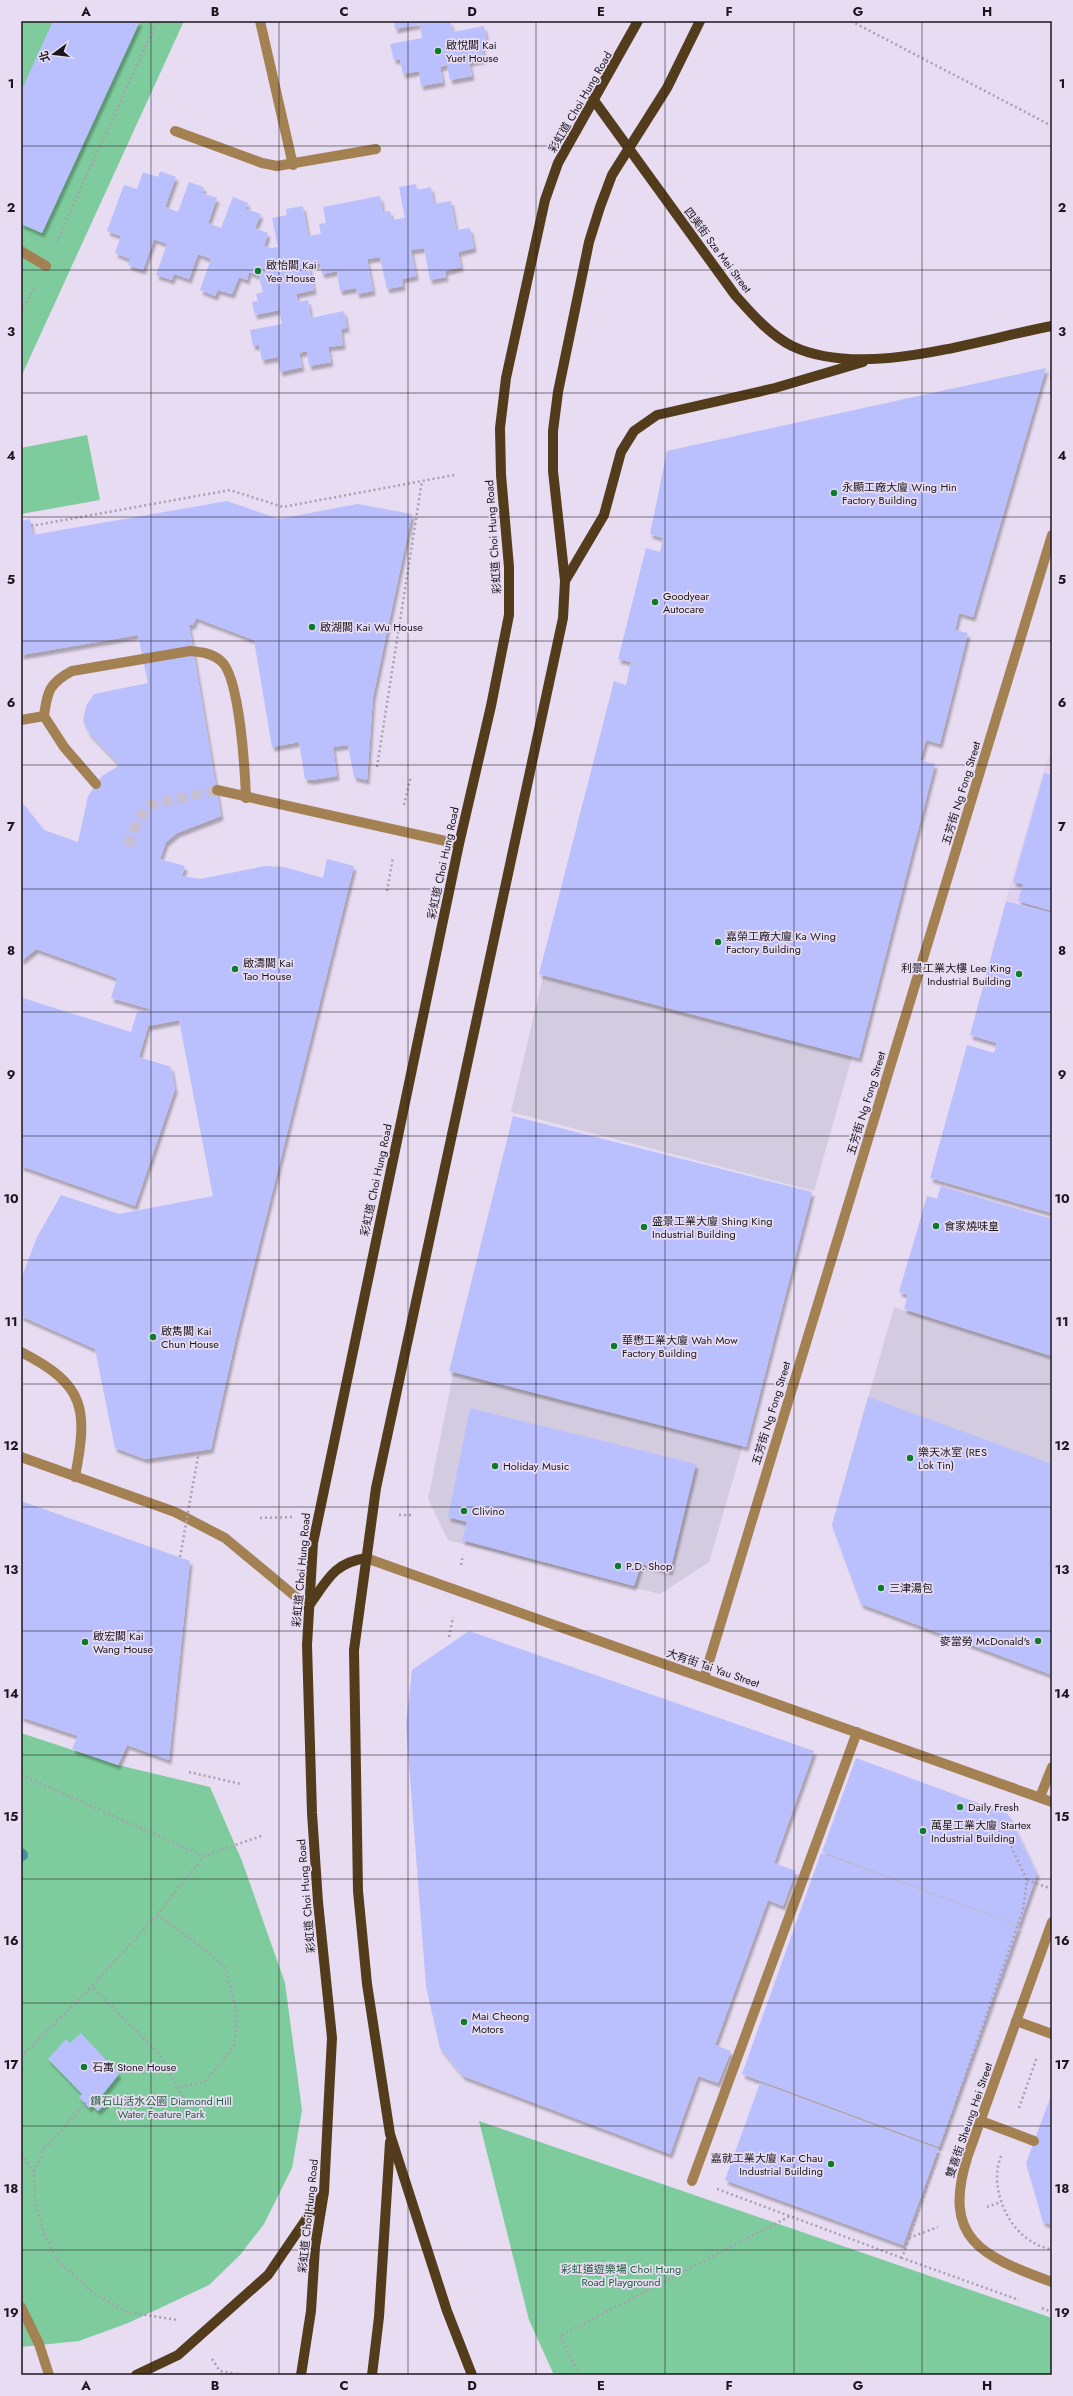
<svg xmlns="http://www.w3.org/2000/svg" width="1073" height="2396" viewBox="0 0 1073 2396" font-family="Jost,'Noto Sans TC',sans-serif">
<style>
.commercial{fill:#d3cbe0}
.built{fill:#e1d2ef}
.green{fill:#7ecc9d}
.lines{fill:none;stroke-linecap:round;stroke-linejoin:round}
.stream{stroke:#4393a6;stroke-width:12}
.building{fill:#bac0fd;filter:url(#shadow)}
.minor-tunnel{stroke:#c8bed1;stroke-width:10;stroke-dasharray:10 5;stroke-linecap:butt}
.path{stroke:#a89fb0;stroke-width:2.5;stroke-dasharray:2 3;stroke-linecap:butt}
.minor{stroke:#a38153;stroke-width:10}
.major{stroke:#533c1c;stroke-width:10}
.path-bridge{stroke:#a89fb0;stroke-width:2.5;stroke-dasharray:2 3;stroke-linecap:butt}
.grid{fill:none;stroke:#1a161d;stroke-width:1;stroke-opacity:0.55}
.poi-dot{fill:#0e7a2e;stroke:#e7dcf1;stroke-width:1.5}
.labels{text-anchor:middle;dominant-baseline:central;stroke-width:3.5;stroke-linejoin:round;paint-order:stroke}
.poi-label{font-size:11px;fill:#1a161d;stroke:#e7dcf1;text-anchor:start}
.street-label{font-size:11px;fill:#1a161d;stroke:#e7dcf1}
.park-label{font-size:11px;fill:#246040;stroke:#e7dcf1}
.neatline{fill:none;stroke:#1a161d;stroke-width:1.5}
.grid-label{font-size:13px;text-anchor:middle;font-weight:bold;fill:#1a161d}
</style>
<defs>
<filter id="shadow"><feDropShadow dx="2.5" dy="4.5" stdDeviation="1" flood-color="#0004"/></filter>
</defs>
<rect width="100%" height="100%" fill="#e7dcf1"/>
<g class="commercial">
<polygon points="543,977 852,1057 814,1191 511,1112"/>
<polygon points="894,1307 1052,1357 1052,1675 861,1604 832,1525"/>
<polygon points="454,1370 743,1445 709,1562 660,1594 448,1540 428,1499"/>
</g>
<polygon class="built" points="1048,756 1052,757 1052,913 1006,900"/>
<g class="green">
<polygon points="21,21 184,21 21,377"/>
<polygon points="87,435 100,500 21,514 21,448"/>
<polygon points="21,1733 118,1765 210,1787 242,1861 285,1983 302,2110 292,2168 264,2224 240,2255 209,2285 128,2323 79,2341 21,2347"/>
<polygon points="479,2121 1052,2318 1052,2375 554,2375 529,2320"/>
</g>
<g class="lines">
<polyline class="stream" points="21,1854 22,1855"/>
</g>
<g class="building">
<polygon points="53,21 140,21 42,233 21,224 21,91"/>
<polygon points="394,21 450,21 453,32 484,26 487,42 482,43 484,59 469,62 472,76 450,80 447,65 440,67 443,82 421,86 419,71 403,74 400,59 394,60 390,44 422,38 420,24 395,29"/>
<polygon points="160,171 176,177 165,207 178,212 189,182 204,187 202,193 217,198 208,223 221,228 233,197 248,203 246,209 261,214 255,228 268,233 264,246 271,248 278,247 272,218 287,215 286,209 303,206 308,236 321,234 319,224 326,223 323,207 380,196 383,212 390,211 392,220 405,218 399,187 416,184 417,190 431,187 434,204 451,201 456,230 470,228 474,248 458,252 461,267 445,271 446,277 430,280 424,248 411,250 416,276 402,279 403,286 387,289 380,257 367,259 373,291 357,294 356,288 340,291 337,271 322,274 320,263 309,266 314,290 296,294 298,302 308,300 311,318 344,311 347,328 341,329 343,345 328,347 331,362 309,366 307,351 299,353 302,367 280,372 278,357 262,360 259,345 253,346 250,330 282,324 279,310 255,315 252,302 258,301 256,294 263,292 259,276 249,272 247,280 239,277 232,294 218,290 215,296 200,290 211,259 198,254 189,279 174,274 172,280 156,275 167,244 154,239 143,270 128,265 130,259 115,253 121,236 107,231 124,185 137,189 143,172 158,177"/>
<polygon points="1046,368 973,617 959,613 955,630 968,633 940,744 926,740 920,760 935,764 859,1058 539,974 614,681 626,685 631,662 618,659 646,548 660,552 663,538 650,534 667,451"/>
<polygon points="227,501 279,519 357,504 412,514 373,697 367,780 354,777 348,745 333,747 337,776 312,780 305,779 299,742 272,747 254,640 196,618 193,625 189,625 221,816 177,833 166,842 160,859 185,866 182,876 200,879 265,866 284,867 323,878 327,859 354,866 237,1333 211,1449 145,1459 115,1448 95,1349 21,1316 21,1279 37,1237 61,1195 119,1214 213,1196 179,1020 148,1026 139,1057 171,1067 175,1089 135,1206 21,1166 21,1005 23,998 131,1032 137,1012 153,1010 111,998 117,978 36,949 21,961 21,801 44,830 78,842 88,796 102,776 120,765 89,733 83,721 86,706 94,694 148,683 138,635 21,655 21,521 30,519 33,535"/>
<polygon points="1044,773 1052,775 1052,911 1018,901 1023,884 1013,882"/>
<polygon points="1006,901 1052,913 1052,1213 930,1178 967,1045 994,1053 997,1043 970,1035"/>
<polygon points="513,1116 812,1192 746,1447 449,1371"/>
<polygon points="941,1186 1052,1219 1052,1356 904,1309 908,1295 899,1292 927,1196 937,1199"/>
<polygon points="868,1397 1052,1464 1052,1675 861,1604 832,1525"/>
<polygon points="470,1408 696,1464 670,1571 641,1564 634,1586 462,1540 467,1522 448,1517"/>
<polygon points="21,1501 190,1561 169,1760 127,1745 118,1765 72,1749 78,1736 21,1717"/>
<polygon points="469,1631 814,1751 774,1863 796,1871 783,1906 768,1900 715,2045 731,2051 718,2083 698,2076 670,2154 463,2076 440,2048 426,1986 406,1725 412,1670"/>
<polygon points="856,1758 1008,1814 1037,1874 1019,1925 822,1852"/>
<polygon points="821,1853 1019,1926 939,2147 742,2074"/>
<polygon points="81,2033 119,2074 103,2094 102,2098 107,2102 98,2111 92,2105 89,2108 79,2097 82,2094 48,2059 66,2039 70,2043"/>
<polygon points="760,2083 938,2149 903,2245 725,2180"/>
<polygon points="1052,2093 1052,2225 1043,2222 1026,2163"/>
</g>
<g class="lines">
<polyline class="minor-tunnel" points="128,846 138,820 150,805 217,790"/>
<g class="path">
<polyline points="851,21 1052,126"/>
<polyline points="56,243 157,21"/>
<polyline points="21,312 34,288"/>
<polyline points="31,526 230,490 283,507 454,475"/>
<polyline points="377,767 422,481"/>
<polyline points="404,805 411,776"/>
<polyline points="387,891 393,857"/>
<polyline points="399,1515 412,1515"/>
<polyline points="260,1518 292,1517"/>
<polyline points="461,1565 463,1555"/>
<polyline points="449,1637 453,1617"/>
<polyline points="189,1772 241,1784"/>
<polyline points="21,1775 204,1856"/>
<polyline points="990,1826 1007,1838 1027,1880 1023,1910 902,2258 1019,2300"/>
<polyline points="1027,1880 1052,1889"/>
<polyline points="157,1915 207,1951 226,1969 237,2015 234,2045 217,2068 205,2081 178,2088"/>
<polyline points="21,2057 92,1986"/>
<polyline points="183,2097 159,2054 92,1986 157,1915 204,1856 264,1835"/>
<polyline points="86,2103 43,2150 34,2174 35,2202 45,2237 59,2262 92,2292 126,2312 178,2320"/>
<polyline points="1019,2108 1037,2057"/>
<polyline points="21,2154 34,2173"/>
<path d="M1001,2156C989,2186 1006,2228 1034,2243C1039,2246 1046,2248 1052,2250"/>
<polyline points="717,2189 902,2258"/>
<polyline points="987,2207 1001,2202"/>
<polyline points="909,2238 938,2227"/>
<polyline points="1042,2308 1052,2312"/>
<polyline points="212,2359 220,2371 243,2375"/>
<polyline points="579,2375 560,2336 792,2215"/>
</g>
<g class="minor">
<polyline points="260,21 293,165"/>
<polyline points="175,131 262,163 277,166 376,149"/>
<polyline points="21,251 46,266"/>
<polyline points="21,720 44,716"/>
<path d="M96,784L64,747L44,716C47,692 49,683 72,671L190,651C201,652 212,653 221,661C240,677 245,772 246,798"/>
<polyline points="217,790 459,844"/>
<path d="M21,1352C86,1385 88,1409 75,1477"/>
<polyline points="21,1457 175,1512 225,1538 308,1607"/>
<polyline points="366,1558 1052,1802"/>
<polyline points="704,1678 1052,535"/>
<polyline points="1040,1797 1052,1767"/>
<path d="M1052,1922L968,2155C941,2239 981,2256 1052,2282"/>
<polyline points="1016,2021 1052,2034"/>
<polyline points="981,2121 1034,2141"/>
<polyline points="692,2181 857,1732"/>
<polyline points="21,2307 39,2344 49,2375"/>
</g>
<g class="major">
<path d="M593,99L735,295C751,313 770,335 792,346C864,380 976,340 1052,326"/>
<polyline points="565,581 604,515 621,452 634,431 657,415 775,388 863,362"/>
<path d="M308,1607C327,1581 333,1563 366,1558"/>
<polyline points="136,2375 178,2355 268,2275 322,2196"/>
<polyline points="301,2375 311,2311 315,2247 324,2192 332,2038 318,1902 312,1813 307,1645 313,1543 459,844 491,706 509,615 509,567 501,475 500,428 506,378 545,200 558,163 638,21"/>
<polyline points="372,2375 379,2317 390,2142"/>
<polyline points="472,2375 447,2311 390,2134 367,1984 358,1891 354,1650 376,1488 563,618 565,581 553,471 553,431 558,392 589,242 600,207 612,175 667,88 700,21"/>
</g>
<polyline class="path-bridge" points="180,1557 199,1451"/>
</g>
<path class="grid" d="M151,21V2375M279,21V2375M408,21V2375M536,21V2375M665,21V2375M794,21V2375M922,21V2375M21,146H1052M21,270H1052M21,393H1052M21,517H1052M21,641H1052M21,765H1052M21,889H1052M21,1012H1052M21,1136H1052M21,1260H1052M21,1384H1052M21,1507H1052M21,1631H1052M21,1755H1052M21,1879H1052M21,2003H1052M21,2126H1052M21,2250H1052"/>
<g class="poi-dot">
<circle cx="438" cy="51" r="4"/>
<circle cx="258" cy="271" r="4"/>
<circle cx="834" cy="493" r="4"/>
<circle cx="655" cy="602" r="4"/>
<circle cx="312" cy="627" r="4"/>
<circle cx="718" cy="942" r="4"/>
<circle cx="235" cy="969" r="4"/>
<circle cx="1019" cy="974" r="4"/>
<circle cx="936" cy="1226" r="4"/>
<circle cx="644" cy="1227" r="4"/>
<circle cx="153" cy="1337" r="4"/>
<circle cx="614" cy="1346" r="4"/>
<circle cx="910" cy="1458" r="4"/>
<circle cx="495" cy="1466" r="4"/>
<circle cx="464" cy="1511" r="4"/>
<circle cx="618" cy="1566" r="4"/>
<circle cx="881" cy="1588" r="4"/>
<circle cx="1038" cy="1641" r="4"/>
<circle cx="85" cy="1642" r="4"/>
<circle cx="960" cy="1807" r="4"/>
<circle cx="923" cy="1831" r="4"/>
<circle cx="464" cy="2022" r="4"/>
<circle cx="84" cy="2067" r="4"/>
<circle cx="831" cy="2164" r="4"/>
</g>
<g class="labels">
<g class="poi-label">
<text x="446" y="45">啟悅閣 Kai<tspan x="446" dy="13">Yuet House</tspan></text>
<text x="266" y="265">啟怡閣 Kai<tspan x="266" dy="13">Yee House</tspan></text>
<text x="842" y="487">永顯工廠大廈 Wing Hin<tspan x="842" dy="13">Factory Building</tspan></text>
<text x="663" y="596">Goodyear<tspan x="663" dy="13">Autocare</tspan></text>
<text x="320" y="627">啟湖閣 Kai Wu House</text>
<text x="726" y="936">嘉榮工廠大廈 Ka Wing<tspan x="726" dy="13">Factory Building</tspan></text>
<text x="243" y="963">啟濤閣 Kai<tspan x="243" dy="13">Tao House</tspan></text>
<text x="1011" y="968" text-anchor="end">利景工業大樓 Lee King<tspan x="1011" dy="13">Industrial Building</tspan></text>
<text x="652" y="1221">盛景工業大廈 Shing King<tspan x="652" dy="13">Industrial Building</tspan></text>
<text x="944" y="1226">食家燒味皇</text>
<text x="161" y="1331">啟雋閣 Kai<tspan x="161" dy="13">Chun House</tspan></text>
<text x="622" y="1340">華懋工業大廈 Wah Mow<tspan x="622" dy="13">Factory Building</tspan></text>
<text x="918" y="1452">樂天冰室 (RES<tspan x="918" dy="13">Lok Tin)</tspan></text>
<text x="503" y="1466">Holiday Music</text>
<text x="472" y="1511">Clivino</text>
<text x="626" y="1566">P.D. Shop</text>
<text x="889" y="1588">三津湯包</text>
<text x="93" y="1636">啟宏閣 Kai<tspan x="93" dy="13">Wang House</tspan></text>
<text x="1030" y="1641" text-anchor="end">麥當勞 McDonald's</text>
<text x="968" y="1807">Daily Fresh</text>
<text x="931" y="1825">萬星工業大廈 Startex<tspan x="931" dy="13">Industrial Building</tspan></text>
<text x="472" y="2016">Mai Cheong<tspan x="472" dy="13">Motors</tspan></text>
<text x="92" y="2067">石寓 Stone House</text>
<text x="823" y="2158" text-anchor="end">嘉就工業大廈 Kar Chau<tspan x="823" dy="13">Industrial Building</tspan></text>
</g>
<g class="street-label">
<text transform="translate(580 102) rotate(-60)">彩虹道 Choi Hung Road</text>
<text transform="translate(718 250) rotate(53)">四美街 Sze Mei Street</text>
<text transform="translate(493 537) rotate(-94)">彩虹道 Choi Hung Road</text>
<text transform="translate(961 793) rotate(-73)">五芳街 Ng Fong Street</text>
<text transform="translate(443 863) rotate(-78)">彩虹道 Choi Hung Road</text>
<text transform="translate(866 1103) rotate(-73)">五芳街 Ng Fong Street</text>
<text transform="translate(376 1180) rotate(-78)">彩虹道 Choi Hung Road</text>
<text transform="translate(771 1413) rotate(-73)">五芳街 Ng Fong Street</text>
<text transform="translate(301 1570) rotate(-85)">彩虹道 Choi Hung Road</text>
<text transform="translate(713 1668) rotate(19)">大有街 Tai Yau Street</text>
<text transform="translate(306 1896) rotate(-95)">彩虹道 Choi Hung Road</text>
<text transform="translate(969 2120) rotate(-71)">雙喜街 Sheung Hei Street</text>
<text transform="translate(308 2216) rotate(-84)">彩虹道 Choi Hung Road</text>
</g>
<g class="park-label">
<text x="161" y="2101">鑽石山活水公園 Diamond Hill<tspan x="161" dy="13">Water Feature Park</tspan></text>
<text x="621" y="2269">彩虹道遊樂場 Choi Hung<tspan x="621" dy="13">Road Playground</tspan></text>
</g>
</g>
<rect width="1073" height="2396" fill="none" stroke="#e7dcf1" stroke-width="44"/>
<g transform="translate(54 54) rotate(255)" stroke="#e7dcf1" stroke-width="3" paint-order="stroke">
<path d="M0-3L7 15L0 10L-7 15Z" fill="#1a161d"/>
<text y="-6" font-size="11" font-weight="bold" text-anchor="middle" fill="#1a161d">北</text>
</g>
<rect x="22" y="22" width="1029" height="2352" class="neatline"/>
<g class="grid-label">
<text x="86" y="16">A</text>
<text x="215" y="16">B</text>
<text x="344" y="16">C</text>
<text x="472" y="16">D</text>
<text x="601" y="16">E</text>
<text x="729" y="16">F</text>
<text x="858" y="16">G</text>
<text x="987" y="16">H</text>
<text x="11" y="88">1</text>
<text x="1062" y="88">1</text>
<text x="11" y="212">2</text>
<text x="1062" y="212">2</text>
<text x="11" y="336">3</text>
<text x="1062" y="336">3</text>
<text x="11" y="460">4</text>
<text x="1062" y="460">4</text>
<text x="11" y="584">5</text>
<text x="1062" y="584">5</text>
<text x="11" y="707">6</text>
<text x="1062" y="707">6</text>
<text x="11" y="831">7</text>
<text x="1062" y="831">7</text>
<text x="11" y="955">8</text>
<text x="1062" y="955">8</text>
<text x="11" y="1079">9</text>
<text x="1062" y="1079">9</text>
<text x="11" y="1203">10</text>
<text x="1062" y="1203">10</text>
<text x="11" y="1326">11</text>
<text x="1062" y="1326">11</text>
<text x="11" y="1450">12</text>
<text x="1062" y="1450">12</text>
<text x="11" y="1574">13</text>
<text x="1062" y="1574">13</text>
<text x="11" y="1698">14</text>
<text x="1062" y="1698">14</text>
<text x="11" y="1821">15</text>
<text x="1062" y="1821">15</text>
<text x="11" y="1945">16</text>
<text x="1062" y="1945">16</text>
<text x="11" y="2069">17</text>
<text x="1062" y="2069">17</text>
<text x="11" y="2193">18</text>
<text x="1062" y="2193">18</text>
<text x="11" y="2317">19</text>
<text x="1062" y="2317">19</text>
<text x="86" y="2390">A</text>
<text x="215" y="2390">B</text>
<text x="344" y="2390">C</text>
<text x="472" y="2390">D</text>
<text x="601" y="2390">E</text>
<text x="729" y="2390">F</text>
<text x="858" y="2390">G</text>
<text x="987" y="2390">H</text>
</g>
</svg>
